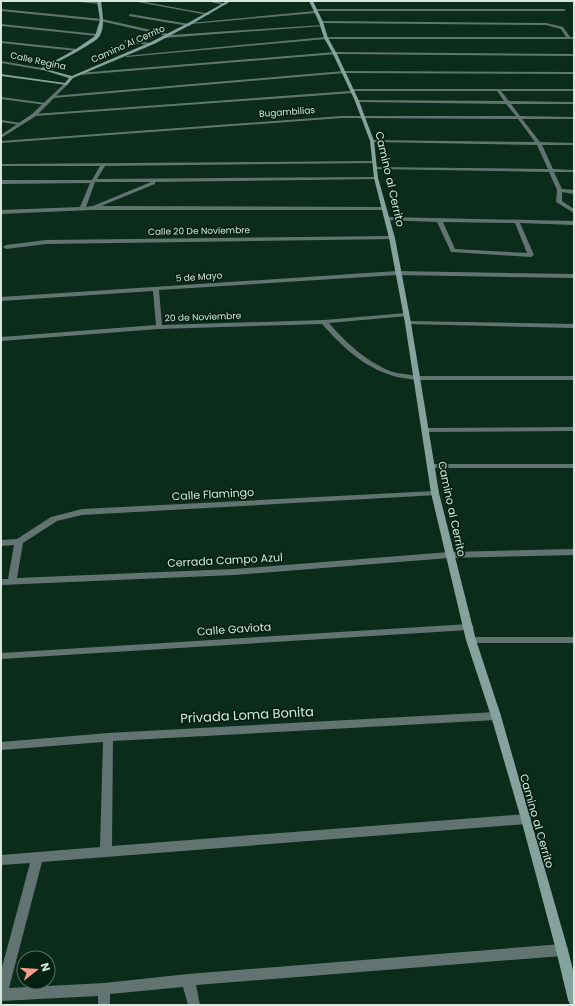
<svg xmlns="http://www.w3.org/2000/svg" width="575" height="1006" viewBox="0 0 575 1006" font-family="Poppins,sans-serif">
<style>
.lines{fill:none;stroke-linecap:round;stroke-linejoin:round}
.minor{fill:#627471;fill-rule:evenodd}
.tertiary{fill:#627471;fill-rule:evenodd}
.secondary{fill:#85a29d;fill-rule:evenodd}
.labels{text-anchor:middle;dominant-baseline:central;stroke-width:3.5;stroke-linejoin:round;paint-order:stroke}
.far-street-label{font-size:9px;fill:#d6e8dc;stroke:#022112}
.street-label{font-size:11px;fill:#d6e8dc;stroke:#022112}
.near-street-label{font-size:13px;fill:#d6e8dc;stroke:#022112}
</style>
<rect width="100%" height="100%" fill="#0b2b1b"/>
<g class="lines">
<g class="minor">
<polygon points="70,1 86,1 102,3 100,4"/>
<polygon points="132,1 140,1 210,14 208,15"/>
<polygon points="206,1 214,1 227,4 225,5"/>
<polygon points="1,9 102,19 169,34 171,35 322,25 324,26 164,38 163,36 167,36 100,21 1,11"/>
<polygon points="315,9 564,9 566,10 564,11 316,11 318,12 316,13 192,24 190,23 315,11 313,10"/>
<polygon points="130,14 189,24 191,25 189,26 129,16"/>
<polygon points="320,21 546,23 563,27 570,37 574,37 574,39 326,39 127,57 125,56 326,37 566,37 561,29 546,25 321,23"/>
<polygon points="1,24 97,34 99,35 97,36 1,26"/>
<polygon points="125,40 151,43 153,44 151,45 124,42"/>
<polygon points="1,41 77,49 79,50 77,51 1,43"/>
<polygon points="335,52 574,54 574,56 337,54 79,75 77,74 79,73"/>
<polygon points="1,61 42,68 44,69 42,70 1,63"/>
<polygon points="344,71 574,72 574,74 344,73 53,98 51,97 53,96"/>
<polygon points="352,89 574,89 574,91 501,91 509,101 574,102 574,104 511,104 520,116 574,117 574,119 522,119 540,142 574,143 574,145 542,145 553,169 574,170 574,172 554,172 562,189 574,190 574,194 562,192 562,201 574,209 574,213 556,202 557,190 549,172 375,169 373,168 375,167 548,169 537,145 372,142 370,141 372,140 535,142 518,119 342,118 1,143 1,141 342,116 516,116 506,104 357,102 355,101 357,100 504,101 497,91 355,91 353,93 34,116 32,115 34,114 351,91 350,90"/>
<polygon points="1,97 46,103 48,104 46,105 1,99"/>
<polygon points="1,120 21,123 23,124 21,125 1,122"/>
<path d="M374,161L376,162V163L105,166L97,179L376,177H378V179L155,182V184L101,206L385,207L386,208L383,210H91L1,214V210L80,207L90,183L1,184V180H92L100,166H1V164ZM95,182H151L93,206L86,207Z"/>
<path d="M387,217L574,221V225L520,223L534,255L531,257L451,252L437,222L385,220V218ZM443,222L515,223L527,253L455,249Z"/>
<polygon points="392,236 395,238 394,239 46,244 6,249 3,247 6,245 46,240"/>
<path d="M397,271L574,274V278L397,275L159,290L162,325L324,320L406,313L408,314V316L329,323C346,343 368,363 393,372C400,374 408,374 415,376H574V380H415C406,378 396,378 388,374C361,365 341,345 322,324L159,329L1,341V337L156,325L153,291L1,301V297Z"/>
<polygon points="408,321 574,324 574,328 406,324 405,323"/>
<polygon points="574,427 574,431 425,432 421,430 425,428"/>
<polygon points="428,464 574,464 574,468 431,468 427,466"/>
<polygon points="435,491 438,491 439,493 438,495 82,515 57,521 23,543 17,578 234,569 449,552 574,549 574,555 449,558 234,575 1,585 1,579 8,579 14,545 1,546 1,540 17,539 51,517 82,509"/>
<polygon points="469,624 472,625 474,627 472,629 469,630 1,659 1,653"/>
<polygon points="471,637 574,637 574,643 471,643 468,642 466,640 468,638"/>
<polygon points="496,712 500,713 501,716 500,719 496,720 113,741 112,846 526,814 530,816 531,819 530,822 526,824 42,862 9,988 104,983 188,974 562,944 566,946 568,950 566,954 562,956 196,985 200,1005 188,1005 183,987 110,994 110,1005 98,1005 98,996 1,1001 1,971 30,863 1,865 1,855 100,847 103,742 1,750 1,742 108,733"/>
</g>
<polygon class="tertiary" points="65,83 68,84 36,116 1,138 1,135 32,114"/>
<g class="secondary">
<path d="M97,1H101C102,12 106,27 99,37C94,44 55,63 45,69L72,76L151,42L190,22L227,1H231L192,24L154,44L73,78L67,85L1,76V74L65,83L69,78L40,69L76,49L95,36L100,20Z"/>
<polygon points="309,1 313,1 323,22 328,38 337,54 359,101 374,141 378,178 395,238 411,323 439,493 476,640 501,716 568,950 574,974 574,1005 570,1004 568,1000 556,950 521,819 491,716 466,640 431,493 405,323 389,238 374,178 370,141 355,101 333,54 324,38 319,22"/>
</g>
</g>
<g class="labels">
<g class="far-street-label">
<text transform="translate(128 44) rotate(-24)">Camino Al Cerrito</text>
<text transform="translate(38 61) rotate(12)">Calle Regina</text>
<text transform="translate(287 112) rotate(-4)">Bugambilias</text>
<text transform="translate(199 231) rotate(-1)">Calle 20 De Noviembre</text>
<text transform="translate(199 277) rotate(-4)">5 de Mayo</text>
<text transform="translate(203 317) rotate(-2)">20 de Noviembre</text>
</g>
<g class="street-label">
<text transform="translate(390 179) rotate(77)">Camino al Cerrito</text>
<text transform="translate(213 494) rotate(-3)">Calle Flamingo</text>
<text transform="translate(452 509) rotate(78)">Camino al Cerrito</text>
<text transform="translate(225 560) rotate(-3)">Cerrada Campo Azul</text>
<text transform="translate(234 629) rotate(-4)">Calle Gaviota</text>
<text transform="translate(537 821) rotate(74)">Camino al Cerrito</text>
</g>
<g class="near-street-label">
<text transform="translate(247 715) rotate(-3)">Privada Loma Bonita</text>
</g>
</g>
<rect width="575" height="1006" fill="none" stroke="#d6e8dc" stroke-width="4"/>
<g transform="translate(36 970) rotate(73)"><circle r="19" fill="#022112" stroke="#577163"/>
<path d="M0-3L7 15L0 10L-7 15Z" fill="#f49e8a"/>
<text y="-6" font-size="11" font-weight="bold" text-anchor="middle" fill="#d6e8dc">N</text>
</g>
</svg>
